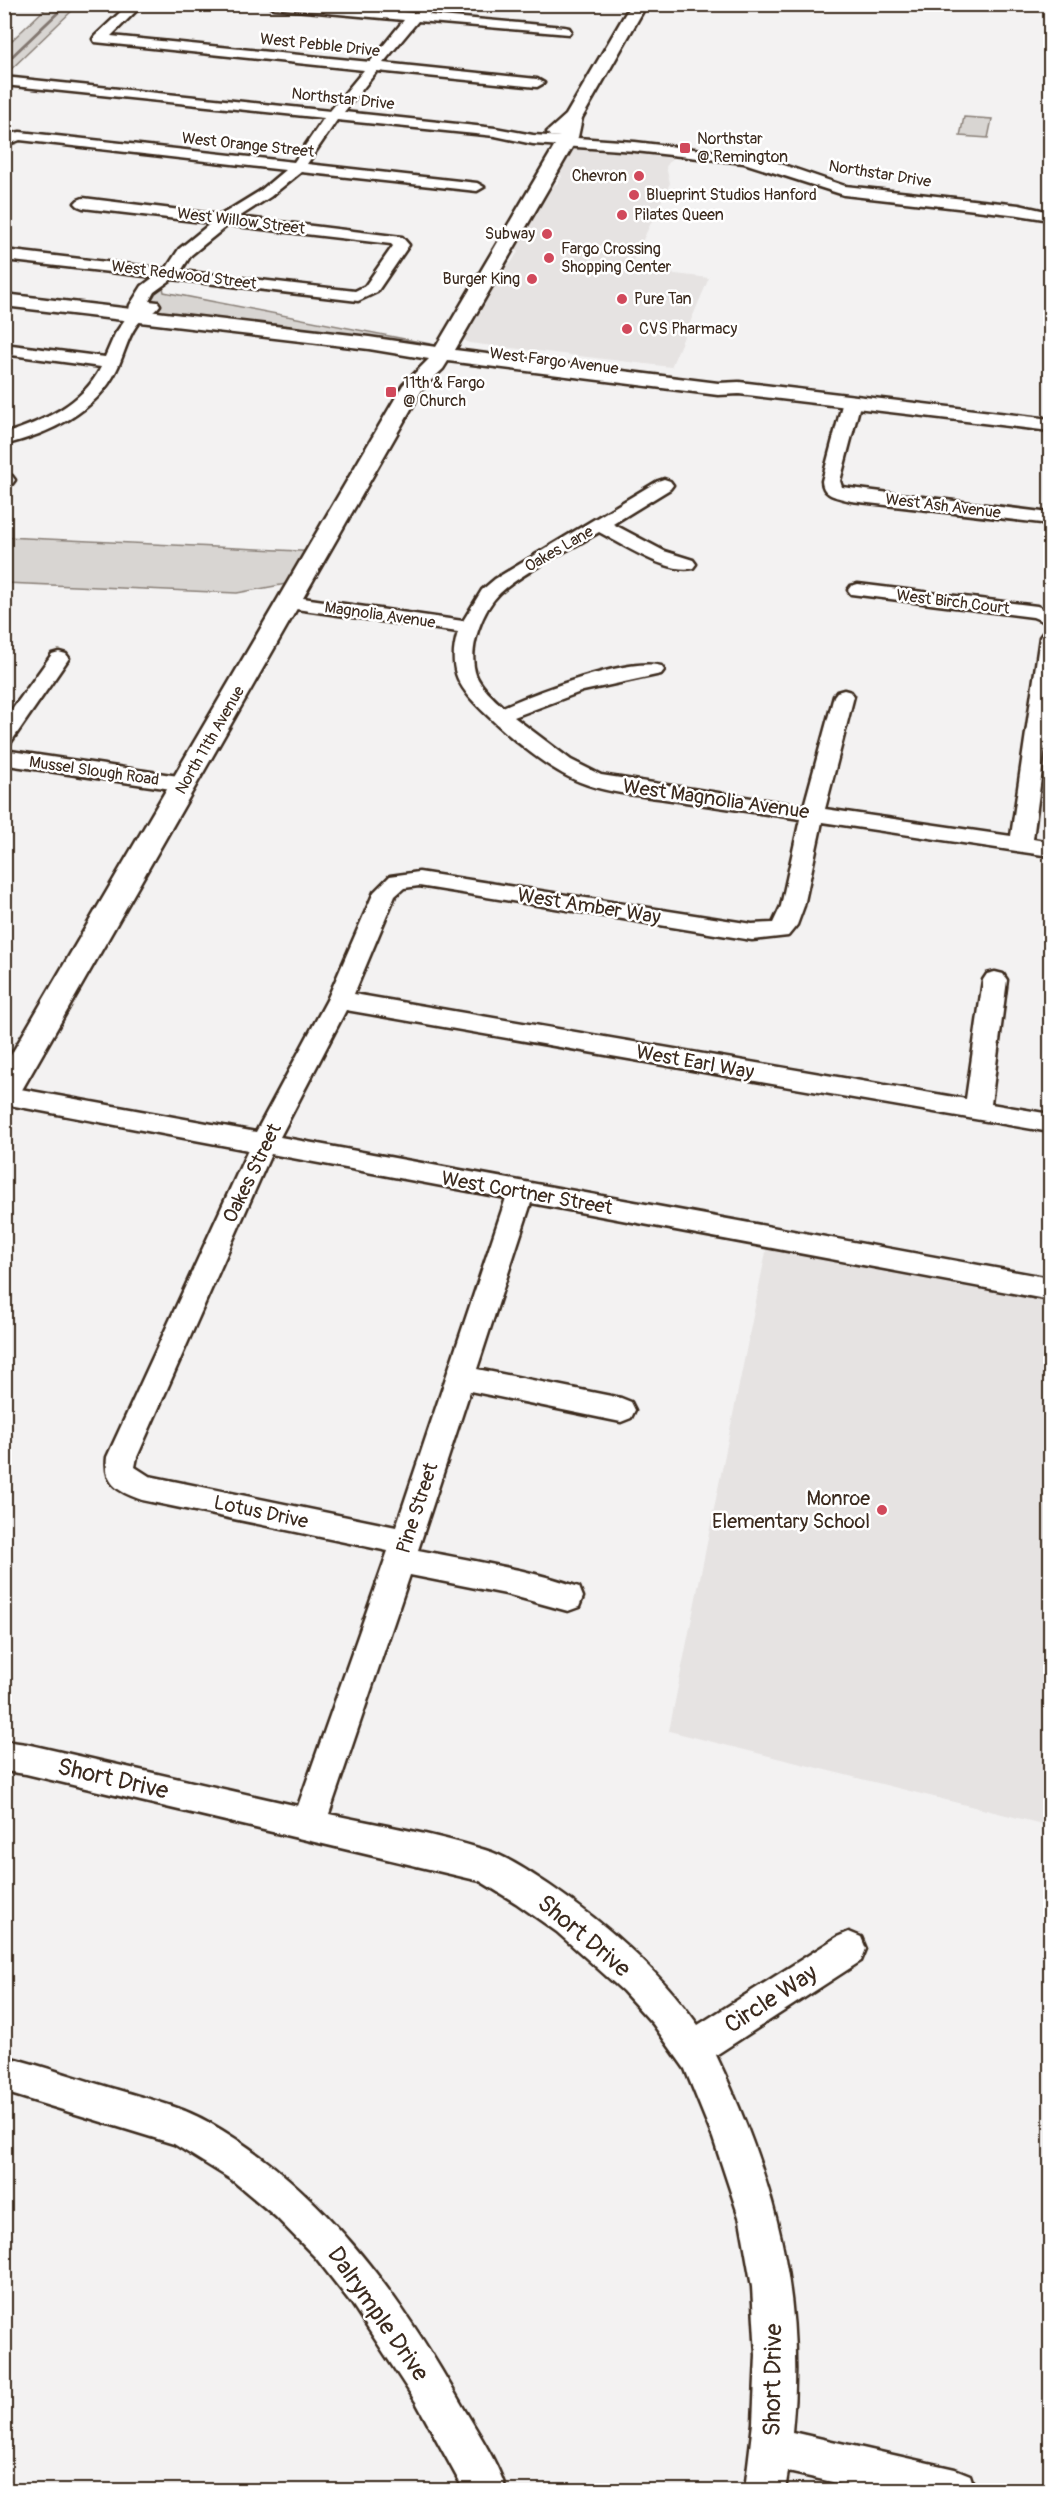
<svg xmlns="http://www.w3.org/2000/svg" width="1055" height="2495" viewBox="0 0 1055 2495" font-family="Pangolin,sans-serif">
<style>
.built{fill:#e6e3e2}
.green{fill:#d8d5d2;stroke:#8a8078;stroke-width:1.5}
.lines{fill:none;stroke-linecap:round;stroke-linejoin:round}
.stream{stroke:#827770;stroke-width:3}
.minor-casing{stroke:#3b2a1e;stroke-width:5}
.major-casing{stroke:#3b2a1e;stroke-width:5}
.minor{fill:#fff;fill-rule:evenodd}
.major{fill:#fff;fill-rule:evenodd}
.poi-dot{fill:#d1495b;stroke:#fff;stroke-width:2}
.labels{text-anchor:middle;dominant-baseline:central;stroke-width:5;stroke-linejoin:round;paint-order:stroke}
.far-street-label{font-size:16px;fill:#3b2a1e;stroke:#fff}
.far-poi-label{font-size:16px;fill:#3b2a1e;stroke:#fff;text-anchor:start}
.street-label{font-size:20px;fill:#3b2a1e;stroke:#fff}
.poi-label{font-size:20px;fill:#3b2a1e;stroke:#fff;text-anchor:end}
.near-street-label{font-size:24px;fill:#3b2a1e;stroke:#fff}
</style>
<rect width="100%" height="100%" fill="#f3f2f2"/>
<filter id="ink" filterUnits="userSpaceOnUse"><feTurbulence type="fractalNoise" baseFrequency=".0167" numOctaves="2"/><feDisplacementMap in="SourceGraphic" scale="12" xChannelSelector="R" yChannelSelector="G"/><feConvolveMatrix kernelMatrix="1 2 1 2 8 2 1 2 1" color-interpolation-filters="sRGB"/></filter>
<g filter="url(#ink)">
<g class="built">
<polygon points="580,147 676,157 672,158 666,167 670,183 630,267 634,269 709,278 671,367 469,343 463,339 505,265 511,263 518,252 514,249 550,186 557,184 562,176 558,173 572,149"/>
<polygon points="769,1237 1050,1289 1050,1826 669,1731"/>
</g>
<g class="green">
<polygon points="50,4 78,5 5,75 5,47"/>
<polygon points="964,117 992,119 988,138 960,136"/>
<polygon points="162,282 164,292 446,347 441,356 208,326 132,321"/>
<polygon points="5,537 319,552 302,581 237,593 5,583"/>
</g>
<g class="lines">
<polyline class="stream" points="4,64 67,4"/>
<defs>
<g id="minor">
<path d="M129,4H143L111,36L370,62L404,20L273,8L267,4H320L413,13L427,4H443L429,15L564,27L569,28L571,31L569,34L418,21L383,63L537,79L544,83L537,87L377,71L344,112L495,128L533,135L635,142L744,155L775,162L845,186L1019,205L1050,212V220L1019,215L844,195L744,163L635,151L533,144L495,136L337,120L307,164L477,183L484,187L477,191L301,172L270,197L239,217L402,237L409,245L377,292L358,301L172,279L154,292L149,301L158,302L160,305C154,314 142,317 136,326C127,339 124,355 117,369C97,412 48,434 4,445V434C42,422 83,404 101,367L4,354V344L105,357L115,334L128,315L130,305L142,286L154,277L4,260V250L166,269L179,249L211,223L83,208L78,206L75,203L78,200L83,198L221,215L260,191L285,170L20,140L4,146V135L20,132L294,162L324,118L4,85V77L330,111L364,70L95,42L93,39L95,36ZM228,225L391,244L393,246L365,286L355,291L181,271L191,255Z"/>
<polygon points="1041,4 1050,4 1050,9 1042,7"/>
<path d="M852,396L858,397L861,401L840,481L842,487L1050,513V524L851,501C838,497 823,497 822,481L843,401L846,397Z"/>
<polygon points="4,474 12,476 15,480 12,484 4,485"/>
<path d="M664,479L670,481L673,485L670,489L613,524L664,551L693,560L696,564L693,568C667,574 622,544 599,532C571,549 523,572 500,593C482,610 467,650 476,675C481,687 493,698 503,707C537,692 627,657 661,666L664,670L661,674L583,691L514,717L571,760L601,775L804,806L834,696L837,692L844,690L851,692L854,696L825,809L1011,836L1040,637L1043,633L1050,631V708L1033,839L1050,842V856L822,822L804,906L797,925L788,936L752,940L419,886L404,888L395,896L354,994L966,1099L983,980L987,974L995,972L1003,974L1007,980L991,1104L1050,1114V1132L346,1010L280,1137L1050,1278V1300L531,1203L477,1369L621,1398L631,1402L635,1410L631,1418L621,1422L470,1391L418,1550C472,1561 528,1569 579,1587L583,1597L579,1607L568,1611L506,1594L410,1575L329,1814C380,1825 435,1834 485,1850C508,1857 529,1872 549,1885C605,1923 658,1969 698,2025L837,1937L849,1932L861,1937L866,1949L861,1961L716,2055C774,2178 806,2296 792,2432L955,2469L970,2475L975,2490H868L788,2472L785,2490H745L753,2423L756,2355L752,2287L740,2220L713,2138L685,2069L653,2024L623,1991L557,1932L516,1903L480,1881L26,1774L4,1771V1741L26,1744L298,1806L388,1551L142,1500C117,1491 104,1484 107,1457L248,1150L4,1104V1086L256,1132L327,1000L374,892L390,876L419,872L752,924L773,923L781,906L800,819C755,812 710,806 665,799C637,795 607,793 580,782C549,770 512,739 488,716C460,689 446,672 458,632L289,608L282,606L279,602L282,598L289,596L463,621L482,590L495,579L658,481ZM271,1154L506,1198L396,1527L149,1476L135,1467L137,1457Z"/>
<polygon points="858,584 1037,606 1050,611 1050,624 1033,617 851,594 848,590 851,586"/>
<polygon points="59,652 66,654 69,658 11,742 4,743 4,721 52,654"/>
<polygon points="4,750 185,777 193,779 196,784 193,789 185,791 14,766 4,763"/>
<path d="M4,2056C43,2066 80,2079 118,2090C148,2099 180,2106 208,2122C321,2186 397,2291 460,2402C476,2430 497,2460 506,2490H464L416,2402L352,2304L316,2258L276,2217L232,2180L174,2144L4,2092Z"/>
</g>
<polygon id="major" points="631,4 647,4 582,118 578,137 455,350 718,383 739,382 1050,419 1050,431 739,394 718,395 448,361 443,369 423,388 15,1102 4,1105 4,1067 403,385 429,359 369,349 4,306 4,294 369,337 436,347 560,137 550,136 547,132 566,115"/>
</defs>
<use href="#minor" class="minor-casing"/>
<use href="#major" class="major-casing"/>
<use href="#minor" class="minor"/>
<use href="#major" class="major"/>
</g>
</g>
<g class="poi-dot">
<rect x="679" y="142" width="12" height="12" rx="3"/>
<circle cx="639" cy="176" r="6"/>
<circle cx="634" cy="195" r="6"/>
<circle cx="622" cy="215" r="6"/>
<circle cx="547" cy="234" r="6"/>
<circle cx="549" cy="258" r="6"/>
<circle cx="532" cy="279" r="6"/>
<circle cx="622" cy="299" r="6"/>
<circle cx="627" cy="329" r="6"/>
<rect x="385" y="386" width="12" height="12" rx="3"/>
<circle cx="882" cy="1510" r="6"/>
</g>
<g class="labels">
<g class="far-street-label">
<text transform="translate(320 45) rotate(6)">West Pebble Drive</text>
<text transform="translate(343 99) rotate(6)">Northstar Drive</text>
<text transform="translate(248 145) rotate(6)">West Orange Street</text>
<text transform="translate(880 174) rotate(9)">Northstar Drive</text>
<text transform="translate(241 221) rotate(7)">West Willow Street</text>
<text transform="translate(184 275) rotate(7)">West Redwood Street</text>
<text transform="translate(554 361) rotate(7)">West Fargo Avenue</text>
<text transform="translate(943 506) rotate(7)">West Ash Avenue</text>
<text transform="translate(559 549) rotate(-30)">Oakes Lane</text>
<text transform="translate(953 602) rotate(7)">West Birch Court</text>
<text transform="translate(380 615) rotate(8)">Magnolia Avenue</text>
<text transform="translate(210 740) rotate(-60)">North 11th Avenue</text>
<text transform="translate(94 771) rotate(8)">Mussel Slough Road</text>
</g>
<g class="far-poi-label">
<text x="697" y="139">Northstar<tspan x="697" dy="18">@ Remington</tspan></text>
<text x="627" y="176" text-anchor="end">Chevron</text>
<text x="646" y="195">Blueprint Studios Hanford</text>
<text x="634" y="215">Pilates Queen</text>
<text x="535" y="234" text-anchor="end">Subway</text>
<text x="561" y="249">Fargo Crossing<tspan x="561" dy="18">Shopping Center</tspan></text>
<text x="520" y="279" text-anchor="end">Burger King</text>
<text x="634" y="299">Pure Tan</text>
<text x="639" y="329">CVS Pharmacy</text>
<text x="403" y="383">11th &amp; Fargo<tspan x="403" dy="18">@ Church</tspan></text>
</g>
<g class="street-label">
<text transform="translate(716 799) rotate(8)">West Magnolia Avenue</text>
<text transform="translate(589 906) rotate(9)">West Amber Way</text>
<text transform="translate(695 1062) rotate(10)">West Earl Way</text>
<text transform="translate(252 1173) rotate(-64)">Oakes Street</text>
<text transform="translate(527 1193) rotate(10)">West Cortner Street</text>
<text transform="translate(417 1508) rotate(-72)">Pine Street</text>
<text transform="translate(261 1512) rotate(12)">Lotus Drive</text>
</g>
<g class="poi-label">
<text x="870" y="1498">Monroe<tspan x="870" dy="23">Elementary School</tspan></text>
</g>
<g class="near-street-label">
<text transform="translate(113 1779) rotate(13)">Short Drive</text>
<text transform="translate(584 1936) rotate(40)">Short Drive</text>
<text transform="translate(771 1999) rotate(-33)">Circle Way</text>
<text transform="translate(378 2314) rotate(55)">Dalrymple Drive</text>
<text transform="translate(773 2380) rotate(-89)">Short Drive</text>
</g>
</g>
<rect width="1055" height="2495" fill="none" stroke="#fff" stroke-width="24"/>
<rect x="12" y="12" width="1031" height="2471" fill="none" stroke="#3b2a1e" stroke-width="2" filter="url(#ink)"/>
</svg>
